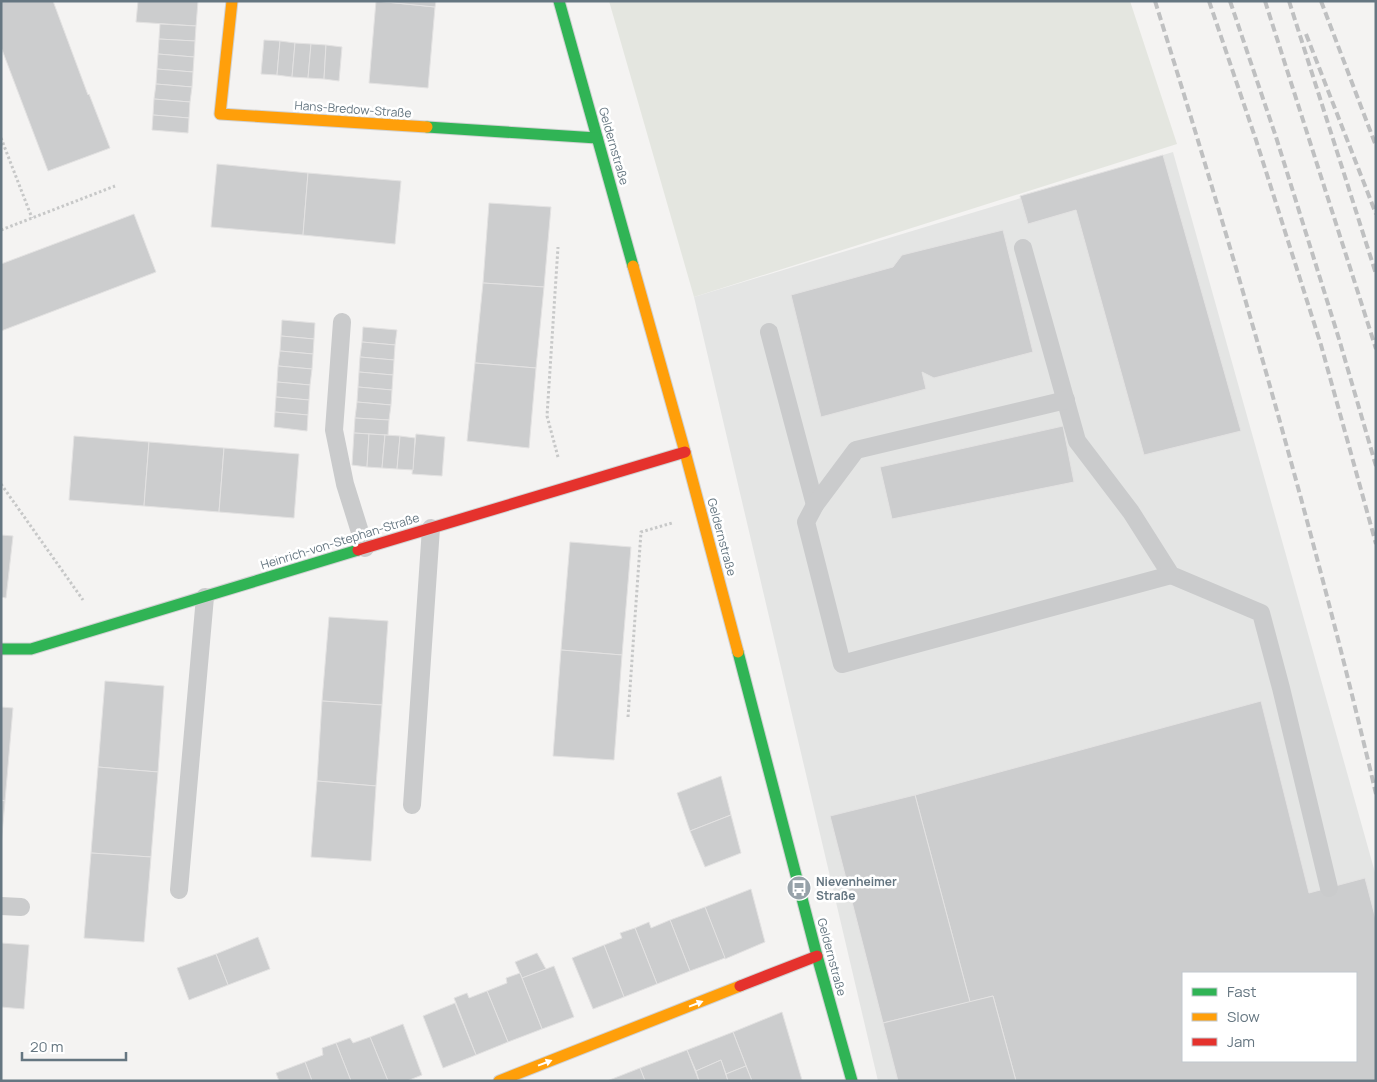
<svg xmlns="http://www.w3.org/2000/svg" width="1377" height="1082" viewBox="0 0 1377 1082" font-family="Manrope,sans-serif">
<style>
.built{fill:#e4e5e4;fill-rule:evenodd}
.green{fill:#e4e6e0}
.building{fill:#cccdce;stroke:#e3e2e2;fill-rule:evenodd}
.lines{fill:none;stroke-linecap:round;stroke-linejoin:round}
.fast-casing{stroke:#d0d1d2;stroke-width:13}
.slow-casing{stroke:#d0d1d2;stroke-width:13}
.jam-casing{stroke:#d0d1d2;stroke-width:13}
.path{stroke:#c7c8c8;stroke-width:3;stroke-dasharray:2.5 2.5;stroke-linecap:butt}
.lane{stroke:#cacbcc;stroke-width:18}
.fast{stroke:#30b455;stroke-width:11}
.slow{stroke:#ff9f0a;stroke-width:11}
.jam{stroke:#e5322d;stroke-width:11}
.rail{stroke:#bfc0c1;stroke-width:4;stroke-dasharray:8 4;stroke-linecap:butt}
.oneway{fill:#fff}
.labels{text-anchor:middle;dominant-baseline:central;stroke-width:5;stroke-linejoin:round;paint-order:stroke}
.street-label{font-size:12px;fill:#657681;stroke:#fff}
.poi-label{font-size:12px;font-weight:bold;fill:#657681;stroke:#fff;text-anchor:start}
</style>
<rect width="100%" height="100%" fill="#f4f3f2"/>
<path class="built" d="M1173,152L1376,876V1081H878L694,297ZM1183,973H1356V1061H1183Z"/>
<polygon class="green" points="609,1 1130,1 1177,144 694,297"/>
<g class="building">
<polygon points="1,1 53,1 88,95 89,94 110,148 48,171 1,47"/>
<polygon points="138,1 198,1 196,26 136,22"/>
<polygon points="376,1 435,7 428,88 369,83"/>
<polygon points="376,1 436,1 435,7"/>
<polygon points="160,24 196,26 195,41 159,39"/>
<polygon points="159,39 195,41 194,57 158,54"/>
<polygon points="264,40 280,41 277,75 261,74"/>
<polygon points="280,41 295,43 292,77 277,75"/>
<polygon points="295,43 311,44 308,78 292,77"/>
<polygon points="311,44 326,45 324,79 308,78"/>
<polygon points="326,45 342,47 339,81 324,79"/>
<polygon points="158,54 194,57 193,72 157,69"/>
<polygon points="157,69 193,72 192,87 156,84"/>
<polygon points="156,84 192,87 190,102 154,99"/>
<polygon points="154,99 190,102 189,118 153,115"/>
<polygon points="153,115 189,118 188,133 152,130"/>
<polygon points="1163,155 1241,431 1144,455 1076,210 1028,224 1020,196"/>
<polygon points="217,164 308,173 303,235 211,227"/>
<polygon points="308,173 401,181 395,244 303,235"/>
<polygon points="489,203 551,207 544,287 483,283"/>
<polygon points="134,214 156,272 1,331 1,264"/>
<polygon points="1003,230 1033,352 934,378 922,372 926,389 821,417 791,295 893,267 902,255"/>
<polygon points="483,283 544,287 536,368 475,363"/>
<polygon points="282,320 315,323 314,339 281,336"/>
<polygon points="363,327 397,330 395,345 362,342"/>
<polygon points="281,336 314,339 313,354 280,351"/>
<polygon points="362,342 395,345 394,360 360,357"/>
<polygon points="280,351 313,354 312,369 278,366"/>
<polygon points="360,357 394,360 393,375 359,372"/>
<polygon points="475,363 536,368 529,448 467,441"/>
<polygon points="278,366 312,369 310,385 277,382"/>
<polygon points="359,372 393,375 392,390 358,387"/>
<polygon points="277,382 310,385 309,400 276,397"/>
<polygon points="358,387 392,390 391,405 357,402"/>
<polygon points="276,397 309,400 308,415 275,412"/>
<polygon points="357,402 391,405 389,420 355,418"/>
<polygon points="275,412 308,415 307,431 274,427"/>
<polygon points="355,418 389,420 388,435 354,433"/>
<polygon points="1063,426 1074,482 892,519 880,467"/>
<polygon points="354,433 369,434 367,467 352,465"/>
<polygon points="369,434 385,435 382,468 367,467"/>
<polygon points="416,434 445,437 442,476 412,474"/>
<polygon points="385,435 400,436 397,469 382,468"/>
<polygon points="74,436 149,442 144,506 69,500"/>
<polygon points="400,436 415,438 413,470 397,469"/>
<polygon points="149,442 224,448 219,512 144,506"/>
<polygon points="224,448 299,454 294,518 219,512"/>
<polygon points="1,535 13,536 6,598 1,597"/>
<polygon points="570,542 631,547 622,655 561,650"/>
<polygon points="329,617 388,621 382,705 322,701"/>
<polygon points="561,650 622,655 614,760 553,756"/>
<polygon points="105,681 164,686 158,772 98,767"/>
<polygon points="322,701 382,705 376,786 317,781"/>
<path d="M1261,701L1309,893L1365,878L1376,920V1081H1016L993,996L970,1002L915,795ZM1183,973H1356V1061H1183Z"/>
<polygon points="1,707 13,708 5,801 1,800"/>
<polygon points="98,767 158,772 151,857 91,853"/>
<polygon points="721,776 731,815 690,831 677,793"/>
<polygon points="317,781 376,786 371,861 311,857"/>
<polygon points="915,795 970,1002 883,1023 830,816"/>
<polygon points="1,800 5,801 1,846"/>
<polygon points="731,815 741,853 705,867 690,831"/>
<polygon points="91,853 151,857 144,942 84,938"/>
<polygon points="751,889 765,942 725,959 705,907"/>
<polygon points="705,907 725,958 690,971 670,920"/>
<polygon points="670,920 690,971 657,984 635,928 649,922 651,928"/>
<polygon points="635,928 657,984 624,997 604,945 622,938 620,933"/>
<polygon points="258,937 270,969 228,985 216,954"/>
<polygon points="1,943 29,945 24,1009 1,1007"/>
<polygon points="604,945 624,997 593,1009 572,958"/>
<polygon points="537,953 546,969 522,978 515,962"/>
<polygon points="216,954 228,985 189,1000 177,968"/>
<polygon points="554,966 574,1017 542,1029 522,978"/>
<polygon points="520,973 542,1029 508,1042 487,991 507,983 506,978"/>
<polygon points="487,991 508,1042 476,1055 454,998 467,993 469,998"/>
<polygon points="993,996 1016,1081 898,1081 883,1023"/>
<polygon points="455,1003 476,1055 443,1068 423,1016"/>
<polygon points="782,1012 802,1080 752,1081 733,1032"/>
<polygon points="403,1024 422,1075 407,1081 388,1081 370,1037"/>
<polygon points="733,1032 746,1066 726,1074 721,1060 696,1071 687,1050"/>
<polygon points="370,1037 388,1081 351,1081 336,1043 350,1038 353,1043"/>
<polygon points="336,1043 351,1081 312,1081 305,1062 323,1055 322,1048"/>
<polygon points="687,1050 699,1081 645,1081 640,1068"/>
<polygon points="721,1060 728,1081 699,1081 696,1071"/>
<polygon points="305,1062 312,1081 279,1081 276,1073"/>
<polygon points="746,1066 752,1081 728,1081 726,1074"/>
<polygon points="640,1068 645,1081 607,1081"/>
</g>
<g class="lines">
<defs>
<g id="fast">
<polyline points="559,1 633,266"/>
<polyline points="427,127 597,138"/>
<polyline points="1,649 31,649 358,550"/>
<polyline points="738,652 817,956 852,1081"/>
</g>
<g id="slow">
<polyline points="232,1 220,114 427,127"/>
<polyline points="633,266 685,452 738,652"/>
<polyline points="499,1081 740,986"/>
</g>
<g id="jam">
<polyline points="358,550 685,452"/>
<polyline points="740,986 817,956"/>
</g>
</defs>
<use href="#fast" class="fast-casing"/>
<use href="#slow" class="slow-casing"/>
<use href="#jam" class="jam-casing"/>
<g class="path">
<polyline points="1,138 32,218"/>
<polyline points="1,230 115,186"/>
<polyline points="558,457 547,416 558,247"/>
<polyline points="1,484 83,600"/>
<polyline points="628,717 641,532 672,523"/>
</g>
<g class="lane">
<polyline points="1023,248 1077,441 1131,512 1171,575 1261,613 1281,688 1329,888"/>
<polyline points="342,322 334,430 345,484 365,548"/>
<polyline points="769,332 815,505"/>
<polyline points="1066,400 856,450 815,505 806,522 842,664 1171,575"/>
<polyline points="412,805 431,528"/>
<polyline points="179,890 205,597"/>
<polyline points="1,906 21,907"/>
</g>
<use href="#fast" class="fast"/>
<use href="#slow" class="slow"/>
<use href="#jam" class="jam"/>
<g class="rail">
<path d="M1155,1C1237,263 1313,527 1376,794"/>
<polyline points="1209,1 1256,140 1321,345 1376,544"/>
<polyline points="1230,1 1276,137 1339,339 1376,466"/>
<polyline points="1265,1 1376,349"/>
<polyline points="1289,1 1376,274"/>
<polyline points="1321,1 1376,146"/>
<polyline points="1306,34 1376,214"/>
</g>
</g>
<defs><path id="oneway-solid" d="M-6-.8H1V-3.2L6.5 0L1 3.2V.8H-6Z" transform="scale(1.25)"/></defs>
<g class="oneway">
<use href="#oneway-solid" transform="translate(696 1004) rotate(-21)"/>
<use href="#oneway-solid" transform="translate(545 1063) rotate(-21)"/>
</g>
<defs>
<symbol id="bus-disc" viewBox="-11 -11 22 22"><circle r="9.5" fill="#97a2a9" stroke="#fff"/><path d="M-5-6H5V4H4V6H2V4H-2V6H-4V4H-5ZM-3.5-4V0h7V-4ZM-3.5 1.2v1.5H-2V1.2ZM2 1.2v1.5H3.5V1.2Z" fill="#fff"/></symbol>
</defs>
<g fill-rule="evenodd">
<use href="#bus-disc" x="785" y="874" width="28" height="28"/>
</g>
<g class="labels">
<g class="street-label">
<text transform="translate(353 109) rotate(4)">Hans-Bredow-Straße</text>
<text transform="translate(614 146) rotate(74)">Geldernstraße</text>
<text transform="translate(722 537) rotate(75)">Geldernstraße</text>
<text transform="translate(340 541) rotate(-17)">Heinrich-von-Stephan-Straße</text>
<text transform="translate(832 957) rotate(75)">Geldernstraße</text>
</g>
<g class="poi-label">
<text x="816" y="881">Nievenheimer<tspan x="816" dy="14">Straße</tspan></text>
</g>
</g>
<rect width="1377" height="1082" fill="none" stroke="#657681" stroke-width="5"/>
<rect x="1182" y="972" width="175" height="90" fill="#ffffff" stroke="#c1c8cd"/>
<rect x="1192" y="988" width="25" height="8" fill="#30b455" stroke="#c1c8cd"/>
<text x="1227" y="997" font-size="15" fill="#657681">Fast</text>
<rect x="1192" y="1013" width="25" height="8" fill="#ff9f0a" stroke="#c1c8cd"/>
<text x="1227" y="1022" font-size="15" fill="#657681">Slow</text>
<rect x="1192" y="1038" width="25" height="8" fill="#e5322d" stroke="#c1c8cd"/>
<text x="1227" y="1047" font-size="15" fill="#657681">Jam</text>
<path d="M22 1052v8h104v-8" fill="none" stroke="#657681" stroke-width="2.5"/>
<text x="30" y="1052" font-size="15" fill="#657681" stroke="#ffffff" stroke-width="4" paint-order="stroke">20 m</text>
</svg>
